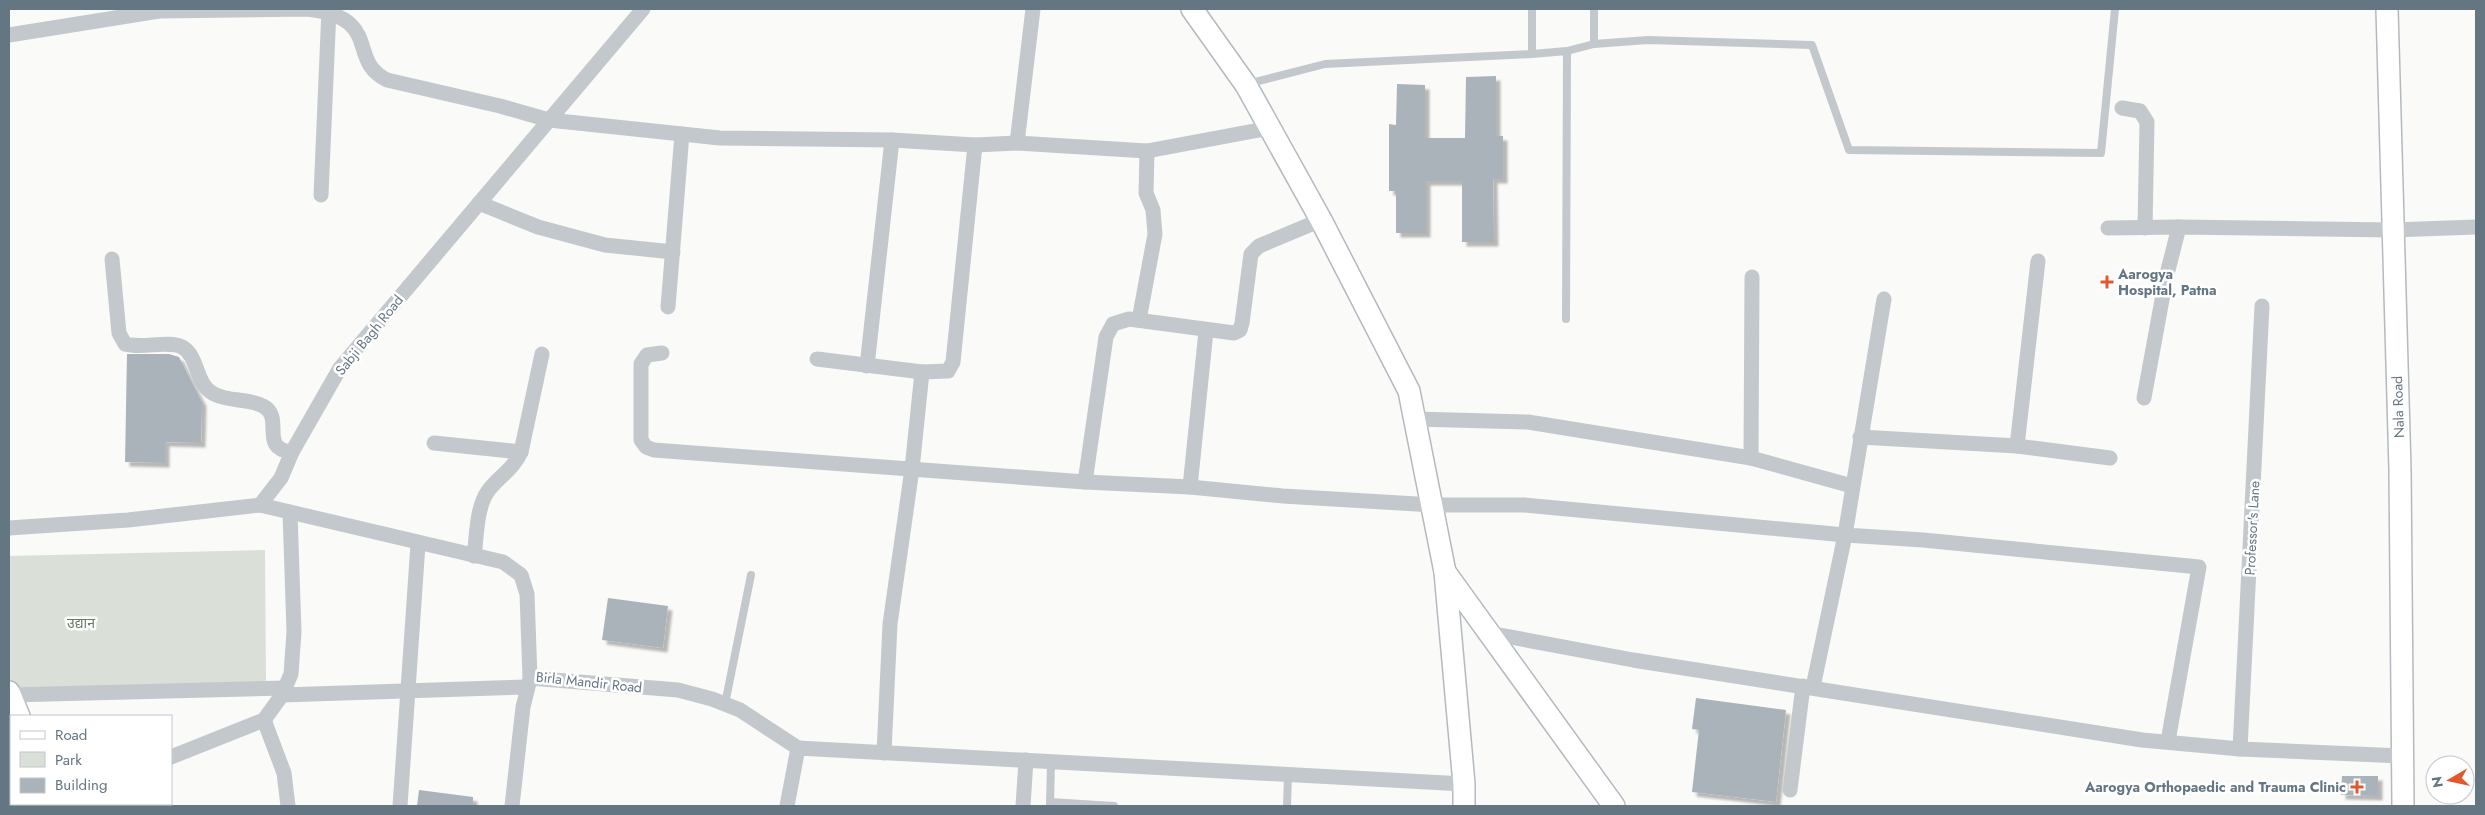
<svg xmlns="http://www.w3.org/2000/svg" width="2485" height="815" viewBox="0 0 2485 815" font-family="Jost,'Noto Sans Devanagari',sans-serif">
<style>
.green{fill:#dadfd7}
.building{fill:#aab3b9;filter:url(#shadow)}
.lines{fill:none;stroke-linecap:round;stroke-linejoin:round}
.secondary-casing{stroke:#b3babf;stroke-width:24}
.primary-casing{stroke:#b5babe;stroke-width:25}
.lane{stroke:#c3c8cc;stroke-width:8}
.street{stroke:#c3c8cc;stroke-width:15}
.secondary{stroke:#fff;stroke-width:21}
.primary{stroke:#fff;stroke-width:22}
.poi-dot{fill:#e4572e;stroke:#fff;stroke-width:2}
.labels{text-anchor:middle;dominant-baseline:central;stroke-width:5;stroke-linejoin:round;paint-order:stroke}
.poi-label{font-size:14px;font-weight:bold;fill:#657683;stroke:#fff;text-anchor:start}
.street-label{font-size:14px;fill:#657683;stroke:#fff}
.park-label{font-size:14px;fill:#687a64;stroke:#fff}
</style>
<defs>
<filter id="shadow"><feDropShadow dx="4.5" dy="4.5" stdDeviation="1" flood-color="#0004"/></filter>
</defs>
<rect width="100%" height="100%" fill="#fafaf8"/>
<polygon class="green" points="265,550 266,683 9,694 9,556"/>
<g class="building">
<polygon points="1496,76 1496,136 1503,136 1503,179 1493,179 1494,242 1462,242 1462,181 1426,181 1426,233 1396,233 1396,191 1389,191 1389,124 1396,125 1397,84 1425,85 1425,138 1465,138 1466,77"/>
<polygon points="127,354 169,354 179,357 202,402 201,443 165,442 165,463 125,462"/>
<polygon points="608,598 668,606 663,648 602,640"/>
<polygon points="1696,698 1786,710 1776,802 1692,792 1699,730 1692,729"/>
<polygon points="2342,776 2378,776 2378,796 2341,795"/>
<polygon points="419,790 473,797 473,806 417,806"/>
</g>
<g class="lines">
<defs>
<g id="secondary">
<polyline points="1192,9 1246,85 1321,220 1409,391 1445,572 1464,784 1464,806"/>
<polyline points="2387,9 2400,470 2403,806"/>
<polyline points="1445,572 1614,806"/>
<polyline points="9,692 19,716"/>
<polyline points="44,804 45,806"/>
</g>
<g id="primary">
<polyline points="9,724 11,729"/>
<polyline points="9,780 11,791"/>
<polyline points="31,804 32,806"/>
</g>
</defs>
<use href="#secondary" class="secondary-casing"/>
<use href="#primary" class="primary-casing"/>
<g class="lane">
<polyline points="1594,9 1594,44"/>
<polyline points="1532,54 1532,9"/>
<polyline points="1247,84 1325,64 1532,54 1567,51 1594,44 1648,40 1812,45 1849,150 2101,153 2115,9"/>
<polyline points="1566,319 1567,51"/>
<polyline points="725,704 751,575"/>
<polyline points="1050,802 1114,806"/>
<polyline points="1050,806 1051,762"/>
<polyline points="1287,806 1288,774"/>
</g>
<g class="street">
<path d="M9,35L159,11L307,9C384,18 346,60 387,80L500,106L549,120L720,138L892,140L975,145L1017,143L1147,151L1270,128"/>
<polyline points="2122,108 2140,111 2147,122 2145,228"/>
<polyline points="1017,143 1033,9"/>
<polyline points="321,195 329,9"/>
<polyline points="479,203 538,227 605,245 673,252"/>
<polyline points="2108,228 2179,227"/>
<path d="M112,259L119,333L125,344C142,349 168,340 182,347C199,356 195,385 214,394C229,402 248,398 263,406C285,417 258,449 292,452"/>
<polyline points="1884,299 1845,535 1923,540 2199,567 2168,741"/>
<polyline points="668,307 682,134"/>
<polyline points="1139,320 1155,234 1153,210 1146,193 1147,151"/>
<polyline points="662,353 647,355 641,364 641,440 646,447 654,450 1085,482 1190,487 1283,496 1433,505 1524,505 1845,535 1813,687"/>
<polyline points="817,359 922,372"/>
<polyline points="867,366 892,140"/>
<polyline points="2144,398 2166,278 2179,227 2392,230 2476,227"/>
<polyline points="1415,419 1528,422 1751,458 1852,486"/>
<polyline points="1860,437 2017,446 2038,261"/>
<polyline points="434,443 521,452"/>
<polyline points="2017,446 2110,458"/>
<polyline points="1751,458 1752,277"/>
<polyline points="1085,482 1106,337 1113,324 1129,319 1234,333 1240,330 1242,323 1251,254 1259,246 1321,220"/>
<polyline points="1190,487 1206,331"/>
<polyline points="260,505 503,562 521,575 527,594 530,678 678,690 712,699 740,710 798,748"/>
<polyline points="9,528 128,520 260,505 281,478 292,452 340,368 643,9"/>
<path d="M474,556C477,536 476,508 488,491C499,476 512,471 521,452L542,354"/>
<polyline points="1489,633 1633,660 2142,740 2240,749 2402,756"/>
<polyline points="10,695 285,688"/>
<polyline points="282,695 527,687"/>
<polyline points="264,720 284,773 288,806"/>
<polyline points="2240,749 2262,306"/>
<polyline points="884,753 890,624 912,469 922,372 948,371 953,362 975,145"/>
<polyline points="171,757 264,720 282,695 291,674 294,632 290,512"/>
<polyline points="1790,790 1803,686"/>
<polyline points="400,806 418,544"/>
<polyline points="512,806 523,707 530,679"/>
<polyline points="787,806 798,748 1464,784"/>
<polyline points="1023,806 1026,760"/>
</g>
<use href="#secondary" class="secondary"/>
<use href="#primary" class="primary"/>
</g>
<g class="poi-dot">
<path d="M2104.5 274.5h5v5h5v5h-5v5h-5v-5h-5v-5h5z"/>
<path d="M2354.5 779.5h5v5h5v5h-5v5h-5v-5h-5v-5h5z"/>
</g>
<g class="labels">
<g class="poi-label">
<text x="2118" y="274">Aarogya<tspan x="2118" dy="16">Hospital, Patna</tspan></text>
<text x="2346" y="787" text-anchor="end">Aarogya Orthopaedic and Trauma Clinic</text>
</g>
<g class="street-label">
<text transform="translate(369 335) rotate(-51)">Sabji Bagh Road</text>
<text transform="translate(2398 407) rotate(-92)">Nala Road</text>
<text transform="translate(2252 528) rotate(-87)">Professor's Lane</text>
<text transform="translate(589 682) rotate(6)">Birla Mandir Road</text>
</g>
<g class="park-label">
<text x="81" y="623">उद्यान</text>
</g>
</g>
<rect width="2485" height="815" fill="none" stroke="#657683" stroke-width="20"/>
<rect x="10" y="715" width="162" height="90" fill="#ffffff" stroke="#c1c8cd"/>
<rect x="20" y="731" width="25" height="8" fill="#ffffff" stroke="#c1c8cd"/>
<text x="55" y="740" font-size="15" fill="#657683">Road</text>
<rect x="20" y="752" width="25" height="15" fill="#dadfd7" stroke="#c1c8cd"/>
<text x="55" y="765" font-size="15" fill="#657683">Park</text>
<rect x="20" y="778" width="25" height="15" fill="#aab3b9" stroke="#c1c8cd"/>
<text x="55" y="790" font-size="15" fill="#657683">Building</text>
<g transform="translate(2450 780) rotate(261)"><circle r="24" fill="#ffffff" stroke="#c1c8cd"/>
<path d="M0-4L9 19L0 12L-9 19Z" fill="#e4572e"/>
<text y="-8" font-size="14" font-weight="bold" text-anchor="middle" fill="#657683">N</text>
</g>
</svg>
